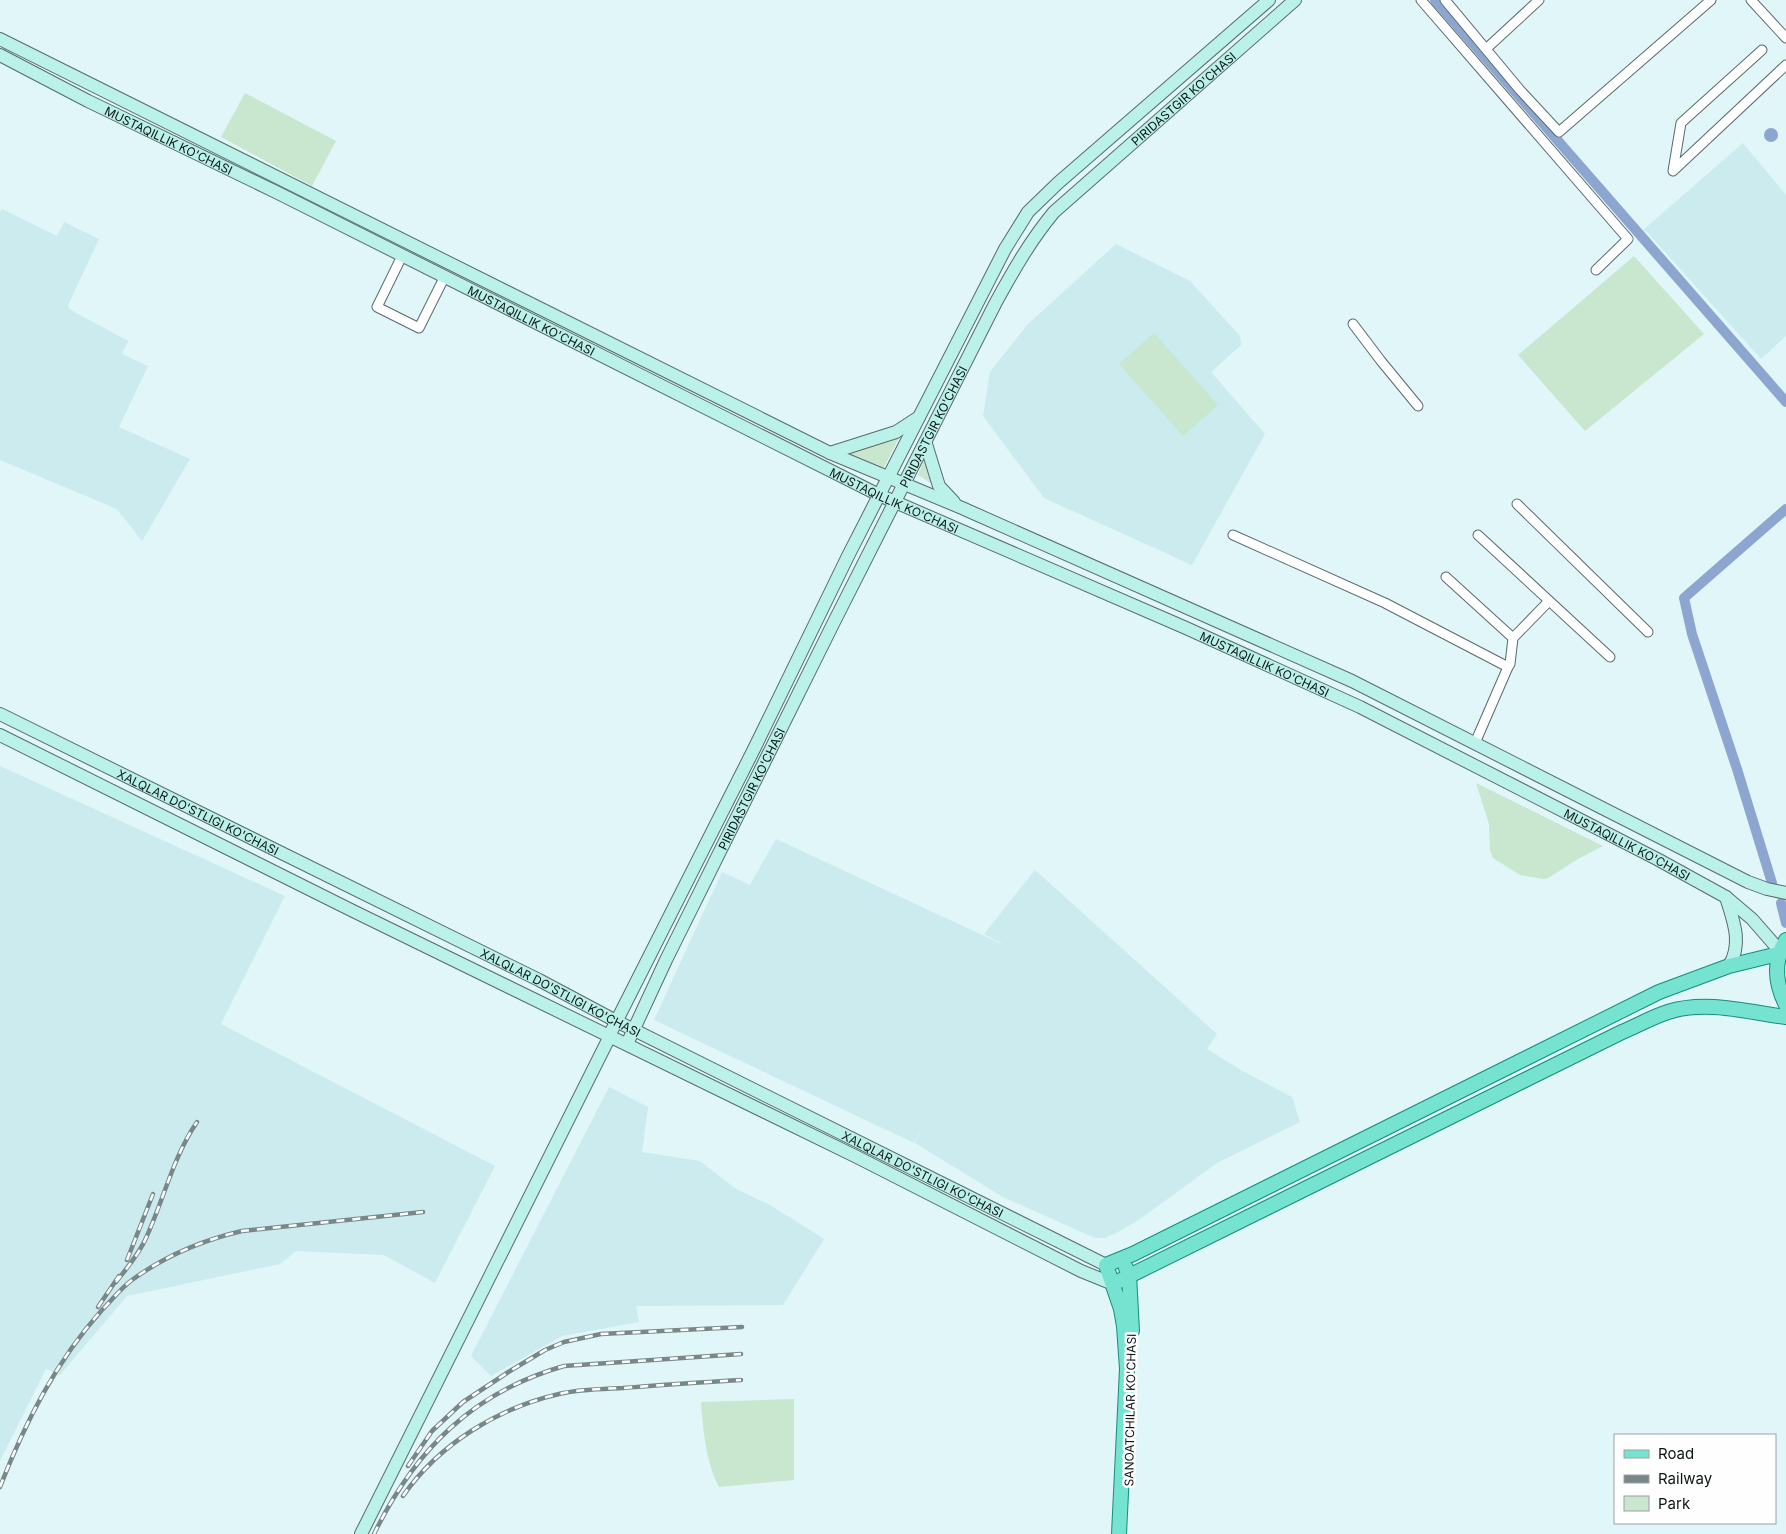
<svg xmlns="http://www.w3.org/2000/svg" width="1786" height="1534" viewBox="0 0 1786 1534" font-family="Inter,sans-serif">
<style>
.built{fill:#cbebee}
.green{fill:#c9e6ce}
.water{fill:#8ca6cf}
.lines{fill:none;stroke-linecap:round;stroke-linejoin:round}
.canal{stroke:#8ca6cf;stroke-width:10}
.street-casing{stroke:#586b6d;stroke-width:11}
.secondary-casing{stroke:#586b6d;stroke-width:14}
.primary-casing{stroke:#158e7b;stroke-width:16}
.street{stroke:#fff;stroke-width:9}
.secondary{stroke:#baf1e8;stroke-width:12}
.primary{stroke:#76e3d1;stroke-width:14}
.rail-casing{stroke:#788789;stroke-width:4.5}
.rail{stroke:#fefefe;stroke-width:2.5;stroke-dasharray:8;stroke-linecap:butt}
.labels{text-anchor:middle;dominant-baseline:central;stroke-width:5;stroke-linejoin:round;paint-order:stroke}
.street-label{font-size:12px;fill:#0c1415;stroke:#fefefe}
</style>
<rect width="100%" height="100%" fill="#e0f6f9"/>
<g class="built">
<polygon points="1743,143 1786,195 1786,336 1761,359 1647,232 1643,230"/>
<polygon points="2,209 57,236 64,222 99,239 68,305 69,309 128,341 122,354 148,366 119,427 190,459 142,541 117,509 0,460 0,212"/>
<polygon points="1116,244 1190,281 1240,336 1241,345 1211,372 1265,434 1192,565 1044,498 983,416 990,372 1027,325"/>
<polygon points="0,766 285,896 221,1024 495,1166 435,1283 384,1255 296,1251 280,1264 127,1296 60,1375 46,1369 0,1461"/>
<polygon points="776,839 1008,947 984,934 1035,870 1217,1034 1207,1049 1239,1069 1292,1097 1300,1122 1217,1163 1140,1219 1120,1231 1105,1238 1095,1238 1003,1197 915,1143 923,1126 914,1143 654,1020 722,872 750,885"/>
<polygon points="609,1087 648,1107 642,1152 700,1161 736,1189 770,1205 824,1239 783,1305 636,1306 639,1322 562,1336 491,1376 471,1356"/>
</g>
<g class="green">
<polygon points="245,93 336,141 312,186 221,137"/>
<polygon points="1634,256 1704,334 1585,431 1518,355"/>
<polygon points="1154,333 1218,405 1183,436 1119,364"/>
<polygon points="900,436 883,469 842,453"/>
<polygon points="925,458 935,486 918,475"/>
<polygon points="1476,783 1603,846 1578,859 1548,878 1544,879 1520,875 1493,858 1490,850 1489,824"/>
<path d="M794,1399V1480L719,1487C706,1463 703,1429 701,1402Z"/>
</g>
<circle class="water" cx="1771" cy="135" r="7"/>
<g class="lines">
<g class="canal">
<polyline points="1435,0 1786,402"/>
<polyline points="1772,883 1737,769 1692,634 1684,598 1786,509"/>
<polyline points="1781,903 1786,923"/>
</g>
<defs>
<g id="street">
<polyline points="1421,0 1628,239 1596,270"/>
<polyline points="1445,0 1520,90 1559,132 1711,0"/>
<polyline points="1751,0 1786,38"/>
<polyline points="1486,49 1539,0"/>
<polyline points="1762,50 1681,123 1673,171 1786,65"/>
<polyline points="402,256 377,307 419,328 444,278"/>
<polyline points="1353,324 1381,361 1418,406"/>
<polyline points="1517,504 1648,632"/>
<polyline points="1233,535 1385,603 1508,667 1475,743"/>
<polyline points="1478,535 1610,657"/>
<polyline points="1446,577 1513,638"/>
<polyline points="1508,667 1510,664 1513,638 1549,601"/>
</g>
<g id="secondary">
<polyline points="0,39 830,453 962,508 1352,681 1748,882 1767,889 1786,893"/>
<path id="s1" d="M0,55L88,101L278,193L879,495L1186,628L1360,707L1657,859L1726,897L1752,919L1779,950"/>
<polyline points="926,444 939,486 954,502"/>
<polyline points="830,453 896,432 919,417"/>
<path id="s2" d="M0,714L539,980L616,1021L1106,1265"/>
<polyline points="0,735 353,911 857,1157 1081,1271 1113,1284"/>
<path d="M1726,897C1733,920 1743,943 1729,966"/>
<polyline points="609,1036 755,747 848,556 1005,249 1028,212 1058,183 1269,0"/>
<path id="s3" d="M627,1044L666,960L834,622L995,304C1013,271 1030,241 1054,212L1295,0"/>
<polyline points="361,1534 610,1036"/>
</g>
<g id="primary">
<path d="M1786,940C1773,961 1775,983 1786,1005"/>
<polyline points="1126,1268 1129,1275 1132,1331"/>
<path d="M1113,1284L1622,1032C1637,1026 1652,1017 1668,1012C1706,1000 1747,1012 1786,1017"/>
<polyline points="1119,1534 1127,1369 1124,1326 1121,1309 1106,1265 1133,1254 1659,992 1729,966 1778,954"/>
</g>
</defs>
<use href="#street" class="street-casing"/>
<use href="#secondary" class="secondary-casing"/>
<use href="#primary" class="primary-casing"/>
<use href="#street" class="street"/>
<use href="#secondary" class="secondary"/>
<use href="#primary" class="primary"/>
<defs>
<g id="rail">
<polyline points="127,1260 153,1194"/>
<path d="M116,1282C127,1268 139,1254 146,1238C164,1199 173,1157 197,1122"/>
<polyline points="98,1307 119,1276"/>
<polyline points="408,1466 432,1431 463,1402 510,1371 545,1350 564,1342 601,1334 742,1327"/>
<path d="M0,1487C25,1423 56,1361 102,1310C112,1300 121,1288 132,1280C165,1256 203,1240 242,1231L423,1212"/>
<path d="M403,1496C439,1444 498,1408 559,1394C580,1389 602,1389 623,1388C663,1385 702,1382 741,1380"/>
<path d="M374,1534C415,1450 473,1392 564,1366L741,1354"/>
</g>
</defs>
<use href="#rail" class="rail-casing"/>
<use href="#rail" class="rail"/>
</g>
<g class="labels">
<g class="street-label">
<text stroke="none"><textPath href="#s3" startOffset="1108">PIRIDASTGIR KO'CHASI</textPath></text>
<text stroke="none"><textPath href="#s1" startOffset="189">MUSTAQILLIK KO'CHASI</textPath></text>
<text stroke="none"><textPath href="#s1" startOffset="594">MUSTAQILLIK KO'CHASI</textPath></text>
<text stroke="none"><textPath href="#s3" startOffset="689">PIRIDASTGIR KO'CHASI</textPath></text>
<text stroke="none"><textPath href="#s1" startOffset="999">MUSTAQILLIK KO'CHASI</textPath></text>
<text stroke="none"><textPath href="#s1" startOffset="1404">MUSTAQILLIK KO'CHASI</textPath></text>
<text stroke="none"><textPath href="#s3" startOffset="284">PIRIDASTGIR KO'CHASI</textPath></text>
<text stroke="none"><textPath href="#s2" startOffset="221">XALQLAR DO'STLIGI KO'CHASI</textPath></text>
<text stroke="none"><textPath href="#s1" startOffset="1809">MUSTAQILLIK KO'CHASI</textPath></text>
<text stroke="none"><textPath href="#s2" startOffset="626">XALQLAR DO'STLIGI KO'CHASI</textPath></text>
<text stroke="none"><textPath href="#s2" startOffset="1031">XALQLAR DO'STLIGI KO'CHASI</textPath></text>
<text transform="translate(1130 1410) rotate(-89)">SANOATCHILAR KO'CHASI</text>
</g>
</g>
<rect x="1614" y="1434" width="162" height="90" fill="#fefefe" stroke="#9da0a1"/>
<rect x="1624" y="1450" width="25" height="8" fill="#76e3d1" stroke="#9da0a1"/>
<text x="1658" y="1459" font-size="15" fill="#0c1415">Road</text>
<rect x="1624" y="1475" width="25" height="8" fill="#788789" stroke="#9da0a1"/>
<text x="1658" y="1484" font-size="15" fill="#0c1415">Railway</text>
<rect x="1624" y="1496" width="25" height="15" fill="#c9e6ce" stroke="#9da0a1"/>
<text x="1658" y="1509" font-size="15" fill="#0c1415">Park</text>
</svg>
